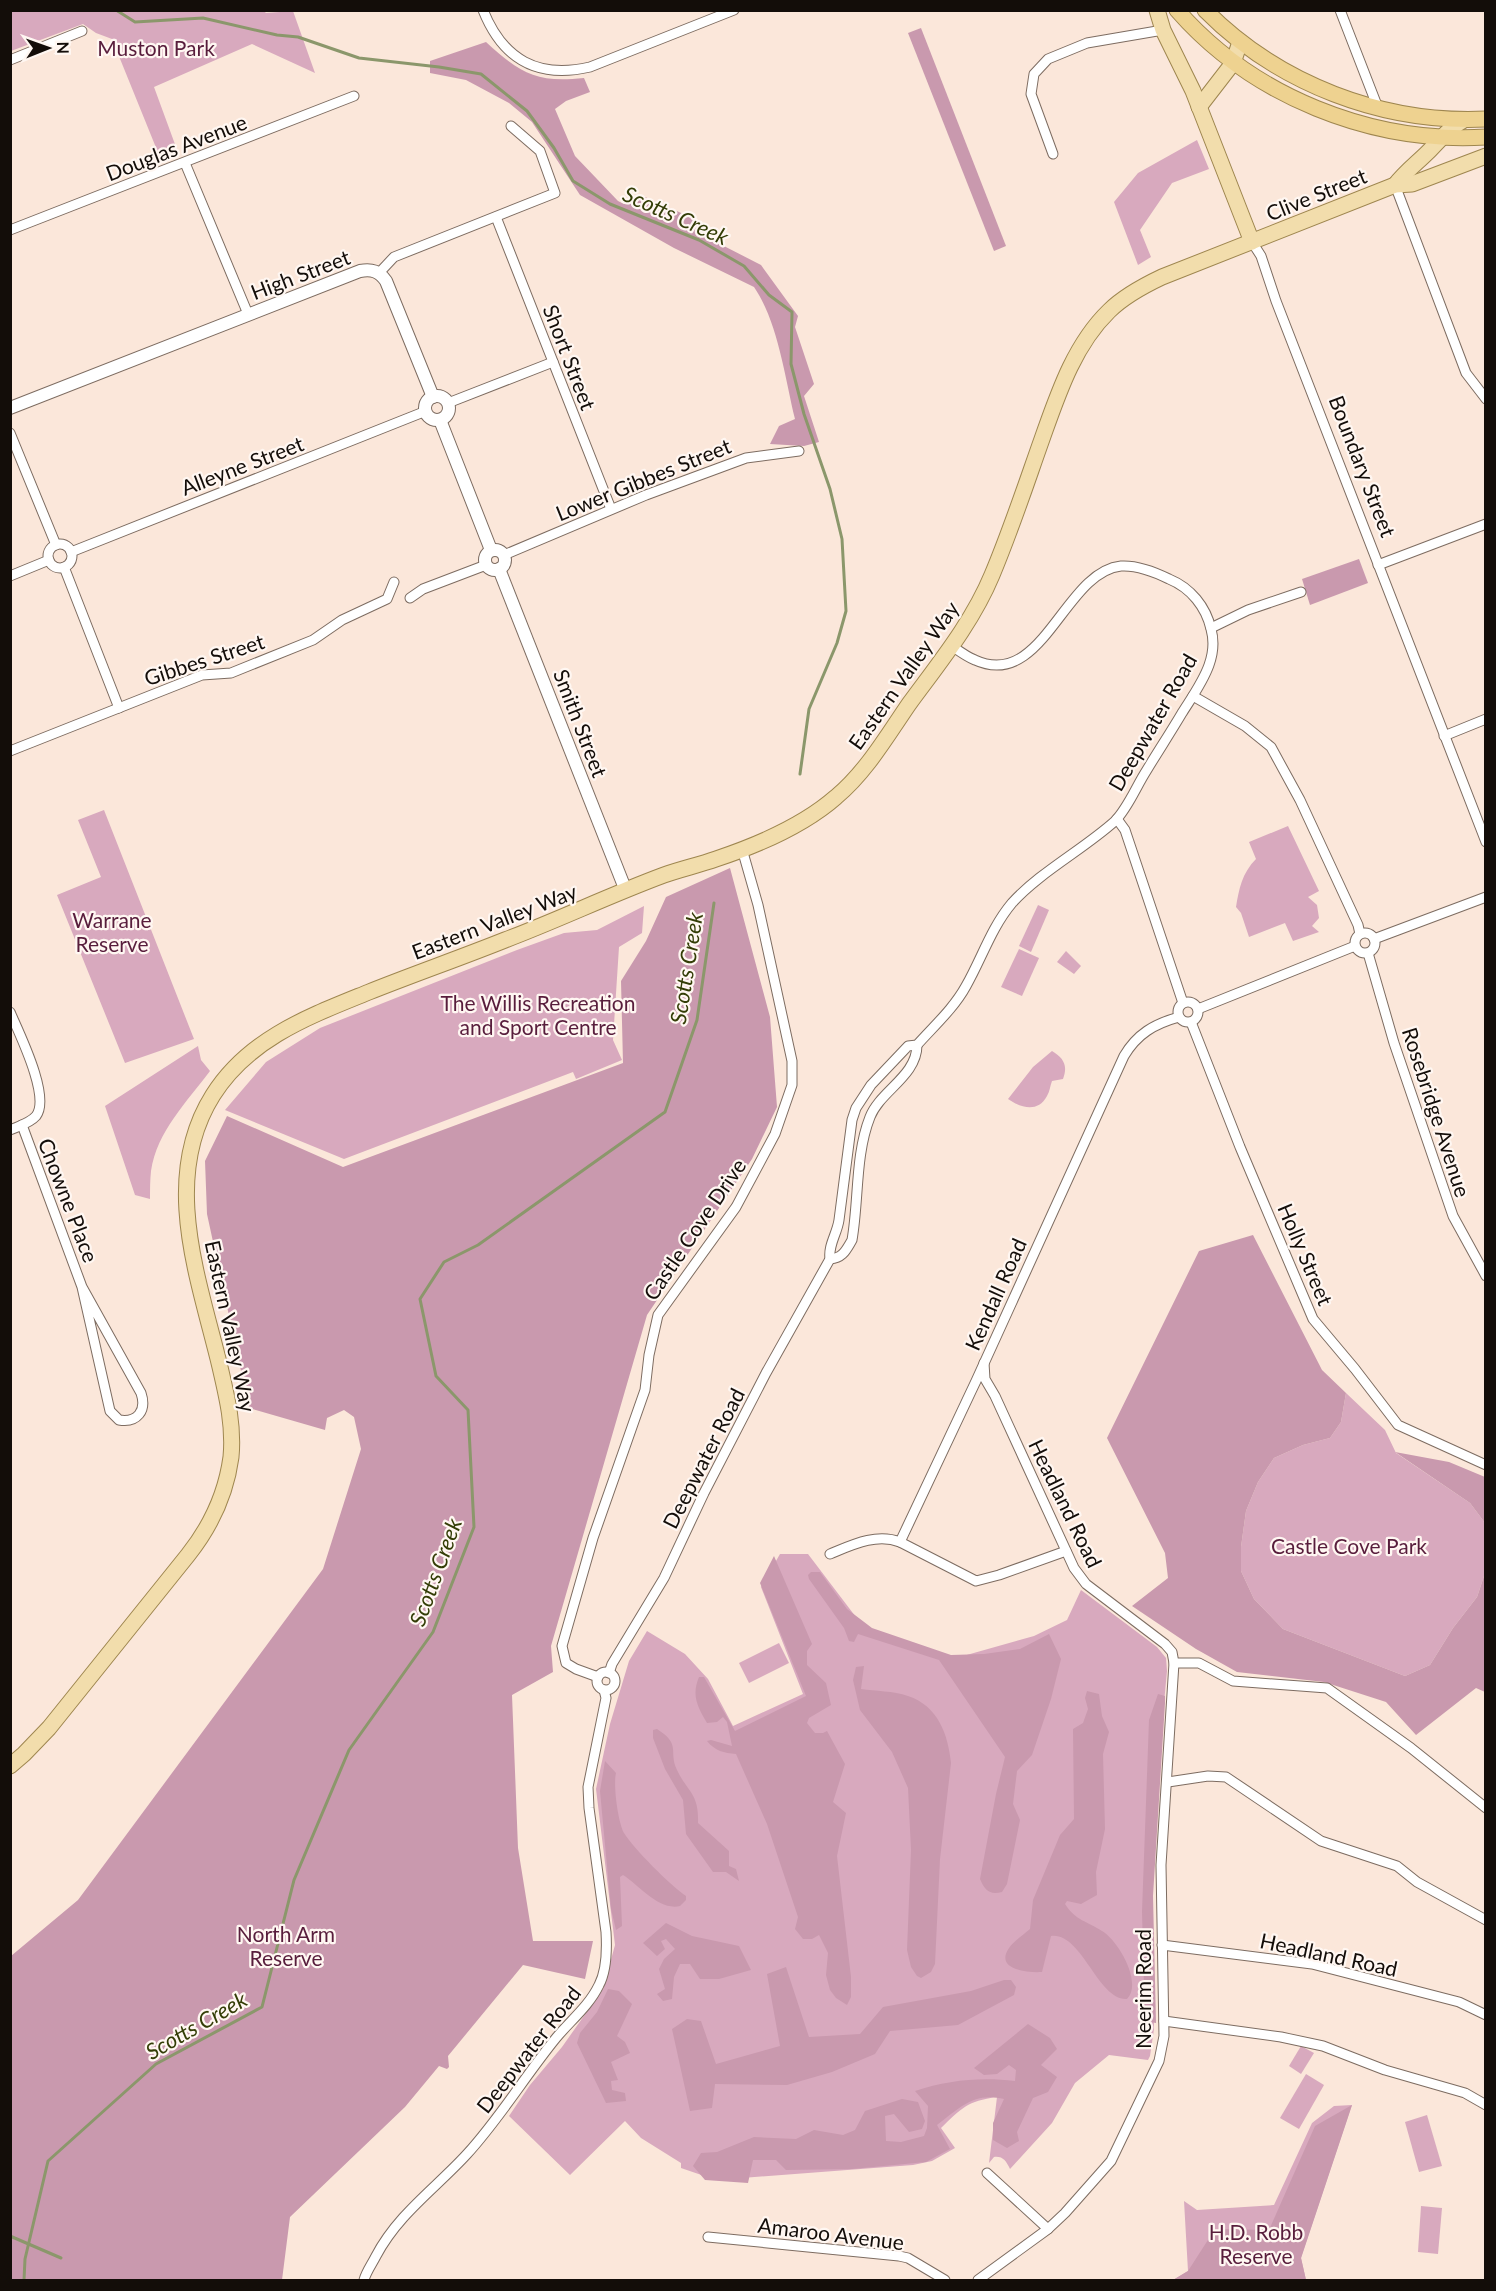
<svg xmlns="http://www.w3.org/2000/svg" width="1496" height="2291" viewBox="0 0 1496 2291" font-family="Lato,sans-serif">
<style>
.green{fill:#d8a9be}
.forest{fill:#c999ae}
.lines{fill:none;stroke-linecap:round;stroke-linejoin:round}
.stream{stroke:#8b976b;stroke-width:3}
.minor-casing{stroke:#7d6c61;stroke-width:11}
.tertiary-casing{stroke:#7d6c61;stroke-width:14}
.primary-casing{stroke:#9e864f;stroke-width:17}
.trunk-casing{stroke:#9e864f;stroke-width:17}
.minor{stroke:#fff;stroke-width:9}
.tertiary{stroke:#fff;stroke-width:12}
.primary{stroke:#f2ddac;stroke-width:15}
.trunk{stroke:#eed290;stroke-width:15}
.labels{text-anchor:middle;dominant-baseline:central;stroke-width:4.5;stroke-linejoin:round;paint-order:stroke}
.park-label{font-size:21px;fill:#581d3c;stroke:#fff7f2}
.street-label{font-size:21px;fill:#130d09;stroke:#fff7f2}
.water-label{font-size:22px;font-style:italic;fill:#333d06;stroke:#fff7f2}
</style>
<rect width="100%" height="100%" fill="#fbe7da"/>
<g class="green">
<polygon points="263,10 266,13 293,11 315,73 252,44 154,87 176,147 159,155 112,39 96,33 83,24 11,51 11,11"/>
<polygon points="1197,140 1209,169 1172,183 1140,230 1151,257 1138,265 1114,202 1138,173"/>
<polygon points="104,810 194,1039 125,1063 57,895 101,877 78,820"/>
<path d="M1288,826L1319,891L1308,897L1317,905L1319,918L1312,926L1319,932L1293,941L1285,923L1249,937L1241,913L1236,907C1239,889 1242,873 1256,859L1249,842Z"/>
<polygon points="1038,905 1049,910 1031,952 1019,946"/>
<polygon points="644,906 642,933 619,947 613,1040 622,1060 576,1079 573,1072 344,1159 225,1110 266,1062 320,1028 517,950 564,933 597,930"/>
<polygon points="1019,949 1039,958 1022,996 1001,987"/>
<polygon points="1066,951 1081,966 1074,974 1057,962"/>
<path d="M198,1046L201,1060L210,1071C187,1102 157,1131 151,1171C150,1180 150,1190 150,1199L135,1195L105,1106Z"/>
<path d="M1052,1051C1064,1058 1068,1066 1063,1079L1052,1081C1050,1086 1050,1091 1047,1096C1038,1113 1021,1108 1008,1099L1033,1067Z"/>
<polygon points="1346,1393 1385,1430 1396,1453 1470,1503 1485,1523 1485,1573 1477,1597 1453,1628 1430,1665 1405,1676 1283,1629 1254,1599 1241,1571 1241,1547 1246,1511 1258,1482 1274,1458 1303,1445 1330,1438 1341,1422"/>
<path d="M780,1554H808L865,1629L956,1658L1034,1636L1067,1620L1081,1590L1157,1647L1166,1658L1167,1671L1152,1832L1154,2029L1150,2056L1148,2060L1109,2055L1075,2083L1052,2123L1010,2169C1006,2161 1003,2156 994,2157L989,2163L997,2097C967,2101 962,2108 941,2128L955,2148L932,2161L913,2165L716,2180L681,2168V2163L641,2138L625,2121L570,2175L509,2116L530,2085L562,2047L603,1989L615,1945L596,1789L610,1724L629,1661L647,1631L685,1654L708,1679L733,1726L803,1694L761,1587Z"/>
<polygon points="779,1643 789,1663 749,1683 739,1663"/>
<polygon points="1301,2046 1314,2053 1301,2074 1289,2066"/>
<polygon points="1306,2074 1324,2085 1299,2129 1280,2118"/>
<polygon points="1352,2105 1301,2258 1306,2280 1173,2280 1188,2271 1184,2201 1197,2210 1274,2205 1312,2123 1334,2106"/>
<polygon points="1427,2115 1442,2166 1419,2172 1405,2122"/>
<polygon points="1421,2206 1442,2208 1438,2254 1418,2252"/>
</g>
<g class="forest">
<polygon points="921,28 1006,246 994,251 908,33"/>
<path d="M486,42C521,74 536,83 584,78L590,92L566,101L555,109L575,156L618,201L624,204L645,197L697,220L720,244L761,265L798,316L795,327L814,384L804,396L819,442L804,446L770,444L779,426L795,419C785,378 778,322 754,287L674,248L580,195L532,122L509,103L466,80L430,73V61Z"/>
<polygon points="1359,559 1368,583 1310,605 1302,579"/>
<polygon points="730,868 770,1017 777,1107 752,1159 647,1315 551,1646 553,1672 512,1695 518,1848 533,1941 593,1941 585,1979 523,1965 448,2056 449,2067 447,2069 439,2066 405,2107 290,2217 282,2280 11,2280 11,1956 78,1900 323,1569 361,1449 354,1417 344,1410 327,1418 325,1430 249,1408 207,1214 205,1161 227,1116 343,1167 623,1063 621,981 646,941 666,897"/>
<polygon points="1253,1235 1322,1370 1346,1393 1341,1422 1330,1438 1303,1445 1274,1458 1258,1482 1246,1511 1241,1547 1241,1571 1254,1599 1283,1629 1405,1676 1430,1665 1453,1628 1477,1597 1485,1573 1485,1692 1476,1688 1416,1735 1386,1702 1324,1682 1237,1672 1196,1649 1132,1606 1168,1578 1165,1553 1107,1438 1199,1251"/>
<polygon points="1395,1452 1449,1462 1485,1477 1485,1523 1470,1503"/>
<path d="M774,1556L812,1644L807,1651V1665L826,1683L831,1705L809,1718L807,1723L815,1733H823L827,1731L845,1764L833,1802L846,1813L837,1856L851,1977V1997L847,2005L836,1998L830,1990L826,1975L828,1953L819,1935L812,1939H803L795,1929L798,1917L767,1824L736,1754C724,1753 715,1751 707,1741L711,1740L732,1746L727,1722L723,1717L717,1722L707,1723C698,1707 691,1696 699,1677H704L735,1731L806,1696L760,1583Z"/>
<path d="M811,1572H820L847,1609L872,1628L951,1655L984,1654L1020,1649L1049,1634L1061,1659L1051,1699L1032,1755L1017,1771L1013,1804L1020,1820L1007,1884L1002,1892C990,1895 985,1891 980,1879L996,1794L1005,1757L939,1660L858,1634L854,1642L849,1641L844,1628L809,1579L808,1575Z"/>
<path d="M864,1666L861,1689C876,1691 893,1691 908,1696C938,1706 948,1734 951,1763L940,1859L935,1964L931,1972L921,1978L917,1976L911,1967L907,1950L911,1850L908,1788L892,1752L860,1710L853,1680L856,1667Z"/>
<path d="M1087,1691L1099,1694L1102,1716L1109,1732L1103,1754L1105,1829L1096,1872L1097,1895L1081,1904L1067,1901L1065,1904C1076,1921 1087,1921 1102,1931C1118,1940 1143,1983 1127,1999C1098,2001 1082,1932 1051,1936L1042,1972C1029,1973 994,1970 1009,1948C1014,1941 1023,1935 1030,1929L1033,1900L1060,1835L1074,1819L1073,1729L1083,1723L1088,1709L1085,1698Z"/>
<polygon points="1158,1694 1165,1696 1165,1703 1153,1896 1156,2023 1145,2021 1142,1912 1149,1720"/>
<path d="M657,1729C682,1745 668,1751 677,1770C688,1793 699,1793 698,1823L729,1851V1866L736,1869L739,1881L726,1872H713L686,1834L683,1800L665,1769L653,1738V1730Z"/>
<path d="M605,1761L616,1773C613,1785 618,1822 624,1833C633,1848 671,1886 686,1896V1900L680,1906C659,1911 639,1885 623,1875L620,1877L622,1926L616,1930L611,1909L600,1791Z"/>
<polygon points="666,1923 692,1936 739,1946 751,1970 719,1979 700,1979 690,1964 680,1964 674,1977 672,1999 663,2001 657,1994 665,1989 659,1969 664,1959 675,1949 666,1939 661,1941 665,1949 657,1956 643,1943"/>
<polygon points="786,1967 809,2037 860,2034 883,2007 971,1991 1004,1980 1011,1980 1016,1987 1014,1995 958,2025 890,2031 875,2054 832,2072 787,2085 715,2084 712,2108 690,2111 672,2029 687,2019 701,2021 716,2064 780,2046 767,1974"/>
<polygon points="608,1989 619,1991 632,2004 617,2036 625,2042 630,2053 611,2062 618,2080 611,2081 612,2090 625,2093 626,2101 606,2103 577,2043 580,2033 597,2012"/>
<path d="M1028,2024L1050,2038L1057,2049L1041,2065L1057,2077L1048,2092L1033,2098L1017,2132L1019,2141L1007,2148L993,2140V2123L1004,2099C973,2092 960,2108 937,2125L950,2149L926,2162L852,2169L786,2170L776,2160H753L748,2183L705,2180L693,2166L701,2153L717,2152L754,2137L796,2139L814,2130L843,2135L855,2130L865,2111L902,2099L918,2102L925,2121L922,2129L909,2132L894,2114L885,2116L886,2141L901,2142L924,2136L927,2128L928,2106L915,2091C948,2080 981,2077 1015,2081L1016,2070L1009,2065L997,2074L984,2075L974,2068Z"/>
<polygon points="1352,2105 1301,2258 1306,2280 1173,2280 1188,2271 1215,2229 1269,2230 1315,2126"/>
</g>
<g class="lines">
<g class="stream">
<polyline points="116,10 135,22 203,18 277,35 298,37 359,58 439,67 481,74 527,111 554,148 573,181 610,204 699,240 744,266 769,295 792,312 791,364 804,414 830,489 842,539 846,611 837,643 809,709 800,774"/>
<polyline points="10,2236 61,2258"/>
<polyline points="24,2280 25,2259 48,2161 156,2064 262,2007 294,1880 349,1750 433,1632 474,1527 468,1410 436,1376 420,1299 444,1262 478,1245 665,1112 697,1020 714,903"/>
</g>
<defs>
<g id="minor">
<path d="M483,10C503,60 538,79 590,67L734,10"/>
<polyline points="1340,10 1378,108"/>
<polyline points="10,60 82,31"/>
<polyline points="1053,154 1031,94 1034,74 1048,59 1087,43 1163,30"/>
<polyline points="185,163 248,314"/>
<polyline points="1395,185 1466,373 1486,399"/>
<polyline points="496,217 611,509"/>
<polyline points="10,230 354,96"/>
<polyline points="1252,242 1261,256 1276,301 1486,842"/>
<polyline points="379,273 394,257 555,193 540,151 511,126"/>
<polyline points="448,403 553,362"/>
<polyline points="10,433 56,545"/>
<circle cx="60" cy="556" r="12"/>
<polyline points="71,552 426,411"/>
<polyline points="504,555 646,495 746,458 799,451"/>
<polyline points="1378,565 1486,524"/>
<polyline points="64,567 119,708"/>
<polyline points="10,576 49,560"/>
<polyline points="410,598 423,589 486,565"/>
<polyline points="1211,628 1248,610 1301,592"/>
<polyline points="1193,696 1245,726 1271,747 1300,800 1358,925 1360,934"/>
<polyline points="1444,736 1486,719"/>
<polyline points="10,751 202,675 231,673 313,640 342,620 387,599 394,582"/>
<polyline points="1117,819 1125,830 1183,1003"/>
<circle cx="1365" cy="943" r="10"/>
<polyline points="1374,939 1486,897"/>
<polyline points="1368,953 1394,1043 1453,1216 1486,1276"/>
<circle cx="1188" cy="1012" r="10"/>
<polyline points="1198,1009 1355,946"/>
<path d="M10,1012C19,1033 51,1097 36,1116C30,1123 19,1126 10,1130"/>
<polyline points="1191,1022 1240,1147 1313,1319 1355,1369 1398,1425 1486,1465"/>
<path d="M22,1125L82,1287L110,1411L119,1420C137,1423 147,1411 141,1393L82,1287"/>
<path d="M830,1259C843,1258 846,1250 852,1240C859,1200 855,1155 870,1117C880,1091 917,1076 917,1045"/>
<polyline points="900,1542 976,1581 999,1575 1066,1551"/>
<path d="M830,1554C852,1545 876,1533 900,1542L976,1381L1124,1056C1137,1034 1154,1024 1179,1017"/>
<polyline points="1174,1663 1199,1663 1233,1681 1327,1688 1411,1748 1486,1808"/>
<circle cx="606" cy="1681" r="9"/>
<path d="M609,1673L612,1664L664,1578L704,1493L766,1373L830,1259C828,1245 837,1234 839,1220L852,1120L856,1108L871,1085L908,1046L917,1045C934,1026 954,1008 966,986C982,958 991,928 1012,903C1040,872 1084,849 1115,821C1126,810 1134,792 1142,778C1155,756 1169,735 1182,713C1192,697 1203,682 1209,665C1213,654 1214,640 1211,629C1206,607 1191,588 1169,579C1155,572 1138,565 1121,566C1064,572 1043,691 975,660C967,657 959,651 952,646"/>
<polyline points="598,1677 576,1669 566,1663 562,1646 593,1538 645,1390 649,1355 658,1315 736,1207 775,1134 792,1085 792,1061 758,905 742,849"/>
<polyline points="1168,1782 1208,1776 1226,1777 1321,1841 1397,1866 1417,1882 1486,1920"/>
<polyline points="1162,1945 1312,1964 1459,2002 1486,2015"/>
<polyline points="1164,2021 1281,2037 1323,2046 1385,2070 1465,2093 1486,2105"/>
<polyline points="987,2173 1048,2229"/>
<polyline points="708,2237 899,2256 908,2258 945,2280"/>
<path d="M364,2280C366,2272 372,2264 376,2256C398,2214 436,2188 467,2154C500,2118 525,2076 556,2038C570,2021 589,2006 599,1985C607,1970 607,1949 606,1932L589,1808L588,1787L606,1698L604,1690"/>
<polyline points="978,2280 1048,2229 1065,2213 1111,2161 1159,2061 1164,2036 1161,1865 1174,1663 1172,1652 1165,1644 1086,1584 1074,1568 995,1396 985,1379 984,1363"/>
</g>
<g id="tertiary">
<circle cx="437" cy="408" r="12"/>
<path d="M10,408L360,271C372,269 379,271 386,281L433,397"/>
<polyline points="440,420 491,550"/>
<circle cx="495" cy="560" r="10"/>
<polyline points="499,569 626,891"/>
</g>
<g id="primary">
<polyline points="1157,10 1163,30 1193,91 1252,242"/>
<polyline points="1199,107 1233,63 1240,42"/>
<path d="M1395,185C1405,172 1417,163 1428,152C1440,140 1449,128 1464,120"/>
<path d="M10,1766L24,1754L49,1728L188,1555C211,1526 226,1494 231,1457C234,1426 227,1397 220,1367C199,1279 160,1179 213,1095C249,1038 310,1016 369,992C414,974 460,958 505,940C558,920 610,895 664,875C681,869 699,865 716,859C758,845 803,826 836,797C866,772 887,736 909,704C939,663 972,623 992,575C1011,530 1026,484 1042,439C1058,394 1074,345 1109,311C1124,296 1143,286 1162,277L1395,185L1412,184L1486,156"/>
</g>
<g id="trunk">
<path d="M1177,10C1252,96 1371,144 1486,137"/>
<path d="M1205,10C1278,84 1383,124 1486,119"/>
</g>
</defs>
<use href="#minor" class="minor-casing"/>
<use href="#tertiary" class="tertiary-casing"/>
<use href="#primary" class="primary-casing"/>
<use href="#trunk" class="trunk-casing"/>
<use href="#minor" class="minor"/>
<use href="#tertiary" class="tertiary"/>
<use href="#primary" class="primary"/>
<use href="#trunk" class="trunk"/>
</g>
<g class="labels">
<g class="park-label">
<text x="156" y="47">Muston Park</text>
<text x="112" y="919">Warrane<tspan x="112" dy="24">Reserve</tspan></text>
<text x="538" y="1002">The Willis Recreation<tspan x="538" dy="24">and Sport Centre</tspan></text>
<text x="1349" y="1545">Castle Cove Park</text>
<text x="286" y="1933">North Arm<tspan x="286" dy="24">Reserve</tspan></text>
<text x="1256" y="2231">H.D. Robb<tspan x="1256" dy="24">Reserve</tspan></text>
</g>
<g class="street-label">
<text transform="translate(176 147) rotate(-21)">Douglas Avenue</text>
<text transform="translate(1316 194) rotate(-22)">Clive Street</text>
<text transform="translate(300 274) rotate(-21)">High Street</text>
<text transform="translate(570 357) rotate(69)">Short Street</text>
<text transform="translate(242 465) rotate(-21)">Alleyne Street</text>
<text transform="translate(1363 466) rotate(69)">Boundary Street</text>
<text transform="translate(643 479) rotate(-22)">Lower Gibbes Street</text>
<text transform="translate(204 659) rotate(-18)">Gibbes Street</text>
<text transform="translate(903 675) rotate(-55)">Eastern Valley Way</text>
<text transform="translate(1152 722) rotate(-60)">Deepwater Road</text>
<text transform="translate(581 723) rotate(69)">Smith Street</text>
<text transform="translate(494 921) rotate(-21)">Eastern Valley Way</text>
<text transform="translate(1437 1112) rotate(72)">Rosebridge Avenue</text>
<text transform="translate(69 1200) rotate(69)">Chowne Place</text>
<text transform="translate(694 1229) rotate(-56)">Castle Cove Drive</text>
<text transform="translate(1306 1254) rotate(67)">Holly Street</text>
<text transform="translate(995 1294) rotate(-66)">Kendall Road</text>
<text transform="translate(231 1326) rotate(78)">Eastern Valley Way</text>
<text transform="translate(703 1458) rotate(-63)">Deepwater Road</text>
<text transform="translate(1066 1503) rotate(64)">Headland Road</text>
<text transform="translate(1329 1954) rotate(12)">Headland Road</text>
<text transform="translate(1142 1989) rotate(-90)">Neerim Road</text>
<text transform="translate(528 2049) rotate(-52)">Deepwater Road</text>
<text transform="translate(831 2233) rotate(7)">Amaroo Avenue</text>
</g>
<g class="water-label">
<text transform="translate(676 215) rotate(24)">Scotts Creek</text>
<text transform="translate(686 968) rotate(-81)">Scotts Creek</text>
<text transform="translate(435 1572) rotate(-70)">Scotts Creek</text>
<text transform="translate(196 2025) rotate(-30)">Scotts Creek</text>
</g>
</g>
<rect width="1496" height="2291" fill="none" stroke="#130d09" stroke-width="24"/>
<g transform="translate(48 48) rotate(89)" stroke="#fff7f2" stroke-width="4.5" paint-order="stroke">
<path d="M0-4.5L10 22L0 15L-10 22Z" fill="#130d09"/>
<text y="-9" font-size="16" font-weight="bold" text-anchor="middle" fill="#130d09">N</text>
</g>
</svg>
